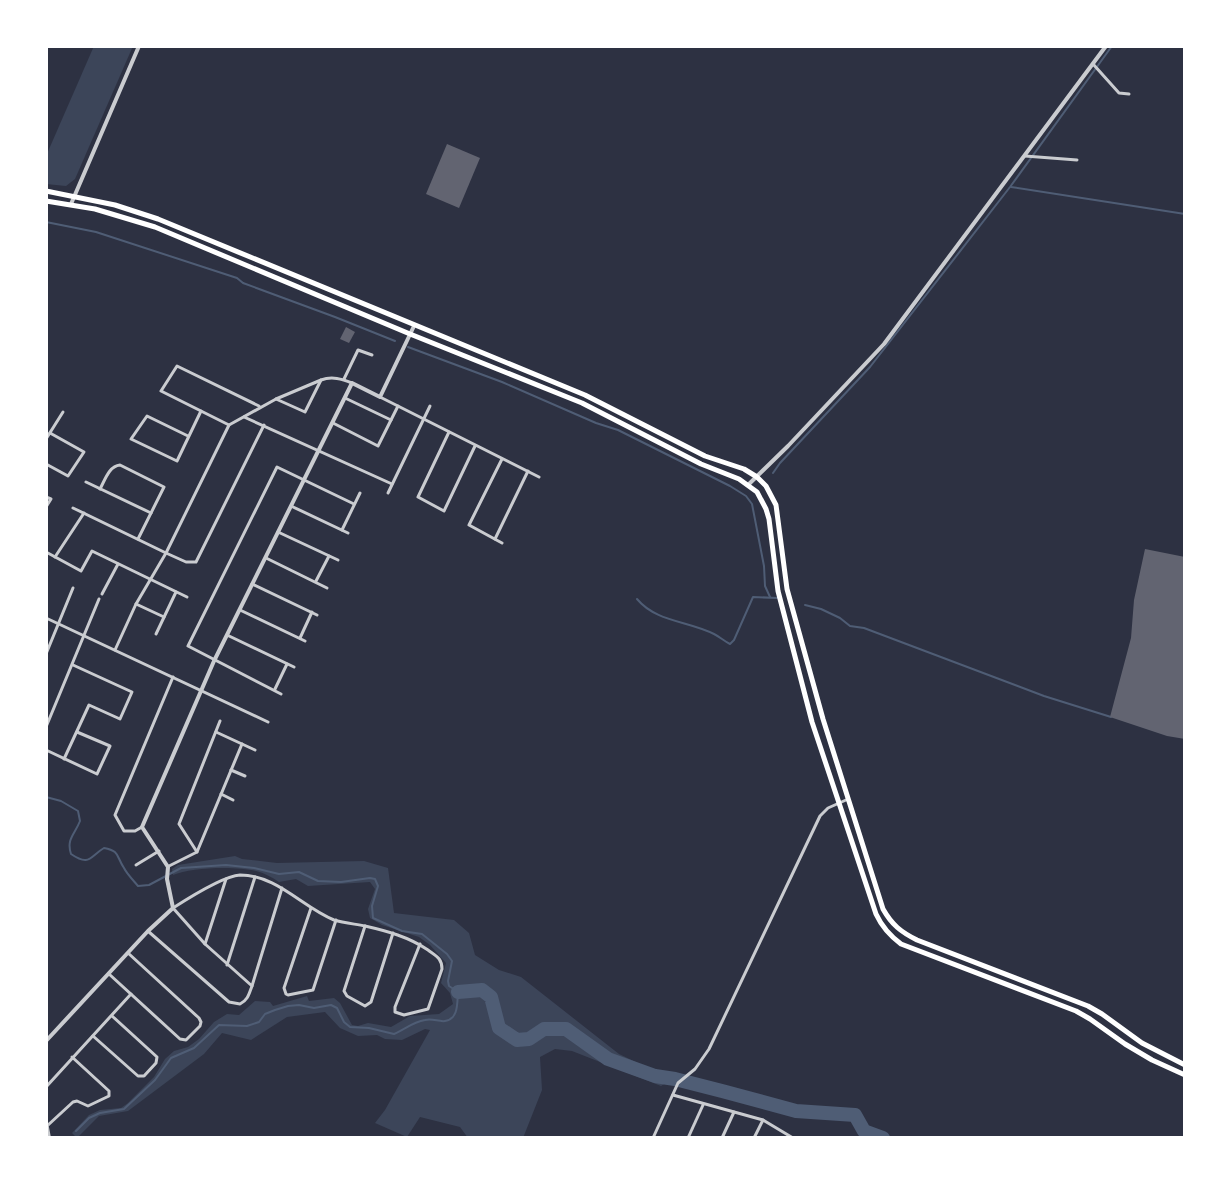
<svg xmlns="http://www.w3.org/2000/svg" width="1231" height="1184" viewBox="0 0 1231 1184" font-family="Overpass,sans-serif">
<style>
.green{fill:#3c4559}
.lines{fill:none;stroke-linecap:round;stroke-linejoin:round}
.stream{stroke:#4f5d75;stroke-width:2}
.river{stroke:#4f5d75;stroke-width:14}
.building{fill:#626471}
.minor{stroke:#caccd0;stroke-width:3}
.tertiary{stroke:#caccd0;stroke-width:4}
.secondary{stroke:#fff;stroke-width:5}
</style>
<rect width="100%" height="100%" fill="#2d3142"/>
<g class="green">
<polygon points="94,46 133,46 75,179 66,186 46,184 46,156"/>
<path d="M235,856L242,859L277,863L364,861L388,868L394,913L454,920L469,933L475,955L499,970L521,977L619,1054L642,1065L670,1074L666,1083L661,1086L572,1051L555,1049L540,1057L542,1090L523,1138H468L460,1127L420,1117L407,1137L375,1123L385,1110L430,1030L425,1029L402,1040L385,1039L377,1035L358,1036L340,1028L325,1012L287,1017L251,1040L222,1033L204,1054L128,1111L99,1116L77,1138L72,1133L89,1115L100,1110L121,1108L128,1103L154,1077L165,1059L174,1051L188,1047L199,1039L214,1022L227,1014L239,1015L255,1001L270,1002L273,1006L307,996L309,1001L334,998L340,1003L352,1025L358,1026L368,1023L391,1027L410,1016L439,1014L453,1004L450,993L441,983L446,963L430,945L419,937L382,925L370,918L368,909L375,889L370,882L308,886L296,879L279,882C272,877 264,873 256,871C236,866 191,867 173,875L172,869L178,865Z"/>
</g>
<g class="lines">
<g class="stream">
<polyline points="1011,187 1185,214"/>
<polyline points="46,222 96,232 237,278 243,283 335,317 395,341"/>
<polyline points="408,347 502,382 596,423 618,430 730,486 746,496 752,504 764,566 765,586 770,597"/>
<polyline points="773,473 780,463 870,367 1010,187 1112,46"/>
<path d="M637,599C656,622 689,621 714,634C720,637 724,641 730,644L734,640L753,597L777,598"/>
<polyline points="805,605 821,609 840,618 850,626 864,628 1044,696 1111,717"/>
<path d="M46,797L61,801L78,811L80,821C75,834 66,839 71,854C90,867 90,856 104,848C120,851 116,856 124,868C127,874 133,880 138,886L149,885L181,868L226,865L254,868L279,874L299,872L318,881L341,882L370,878L375,879L378,886L372,906L373,918L402,931L422,934L447,954L452,961L448,981L449,986L458,992C457,1002 459,1019 445,1021C439,1022 432,1018 425,1020C413,1022 405,1029 394,1034L369,1028L350,1027L344,1022L337,1008L331,1005L314,1008L299,1005L288,1006L275,1010L265,1014L259,1022L247,1026L219,1025L194,1048L171,1058L155,1080L124,1109L100,1113L89,1118L76,1131"/>
</g>
<polyline class="river" points="458,992 482,990 491,997 499,1028 517,1040 529,1039 544,1029 566,1029 608,1059 655,1076 675,1079 722,1091 796,1111 855,1115 864,1131 883,1138"/>
</g>
<g class="building">
<polygon points="447,144 480,158 459,208 426,194"/>
<polygon points="346,327 355,332 349,343 340,339"/>
<polygon points="1145,549 1185,557 1185,739 1167,736 1110,717 1131,638 1134,600"/>
</g>
<g class="lines">
<g class="minor">
<polyline points="1093,64 1119,93 1129,94"/>
<polyline points="1025,156 1077,160"/>
<polyline points="344,379 358,350 372,355"/>
<polyline points="380,397 539,477"/>
<polyline points="345,398 391,420"/>
<polyline points="276,399 305,412 321,380"/>
<polyline points="244,417 392,484"/>
<polyline points="333,423 378,446 398,406"/>
<polyline points="229,425 161,391 177,366 259,406"/>
<polyline points="449,432 418,497 444,511 475,446"/>
<polyline points="188,436 147,416 131,439 177,461 201,411"/>
<polyline points="46,439 63,412"/>
<polyline points="502,459 469,525 502,543"/>
<polyline points="46,464 68,476 84,452 50,433"/>
<polyline points="86,482 151,513"/>
<path d="M100,489C105,480 109,466 120,465L164,487L138,539"/>
<polyline points="388,493 430,406"/>
<polyline points="46,497 51,499 46,507"/>
<polyline points="291,506 348,533"/>
<polyline points="73,508 166,553 186,562 196,562 264,425"/>
<polyline points="342,530 360,493"/>
<polyline points="278,532 338,560"/>
<polyline points="495,539 528,471"/>
<polyline points="46,552 81,571 92,551 187,597"/>
<polyline points="55,557 84,513"/>
<polyline points="266,558 327,588"/>
<polyline points="316,581 329,556"/>
<polyline points="252,584 317,615"/>
<polyline points="102,594 118,564"/>
<polyline points="136,604 164,617"/>
<polyline points="240,610 305,641"/>
<polyline points="46,618 268,722"/>
<polyline points="156,634 176,592"/>
<polyline points="227,635 294,667"/>
<polyline points="300,638 312,612"/>
<path d="M115,650L136,604L166,553L229,425L276,399L321,380C332,376 342,379 352,383"/>
<polyline points="46,654 73,588"/>
<polyline points="275,689 287,664"/>
<polyline points="281,694 188,646 277,467 354,504"/>
<polyline points="46,727 99,599"/>
<polyline points="216,732 255,750"/>
<polyline points="46,750 97,774 110,746 77,732"/>
<polyline points="64,759 89,705 120,719 132,692 73,665"/>
<polyline points="231,770 245,776"/>
<polyline points="221,794 233,800"/>
<polyline points="142,827 135,831 124,831 115,815 173,677"/>
<polyline points="197,852 179,824 220,721"/>
<polyline points="136,865 159,851"/>
<polyline points="169,866 197,852 242,744"/>
<path d="M282,888L252,986L205,944L173,908C187,899 224,876 240,875C277,875 302,907 334,920C344,923 355,924 365,926C387,931 409,937 428,950C436,956 442,958 442,969L428,1009L404,1015L395,1012V1007L420,944"/>
<polyline points="311,908 284,988 286,994 288,995 313,990 336,920"/>
<polyline points="365,926 344,991 347,996 365,1006 371,1002 393,933"/>
<path d="M149,932L229,1002L240,1004C248,1000 249,994 252,986"/>
<polyline points="205,944 226,879"/>
<polyline points="227,965 255,877"/>
<polyline points="109,974 180,1039 186,1040 200,1026 201,1022 199,1018 128,953"/>
<polyline points="93,1036 138,1076 144,1076 156,1063 157,1057 112,1016"/>
<polyline points="46,1087 131,994"/>
<polyline points="673,1095 763,1120 793,1138"/>
<polyline points="47,1126 73,1102 77,1101 88,1106 109,1096 109,1091 72,1057"/>
<polyline points="653,1138 678,1083 695,1069 709,1049 820,816 828,808 846,800"/>
<polyline points="688,1138 703,1105"/>
<polyline points="722,1138 734,1112"/>
<polyline points="754,1138 763,1120"/>
</g>
<g class="tertiary">
<polyline points="71,204 139,46"/>
<polyline points="749,484 788,446 884,344 1106,46"/>
<polyline points="46,1041 148,931 173,908 167,879 168,867 142,827 214,661 352,383 380,397 414,326"/>
<polyline points="46,1122 49,1138"/>
</g>
<g class="secondary">
<path d="M46,191L115,205L158,219L585,395L705,456L744,469L757,477L766,486L776,505L787,589L823,719L883,909C892,925 901,932 917,940L1088,1006L1102,1014L1142,1043L1185,1065"/>
<path d="M46,201L95,209L155,227L410,334L582,403L701,464L739,479L757,492L766,509L769,519L778,591L812,722L876,914C882,927 889,935 901,944L1076,1011L1090,1019L1125,1044L1152,1060L1185,1075"/>
</g>
</g>
<rect width="1231" height="1184" fill="none" stroke="#ffffff" stroke-width="96"/>
</svg>
